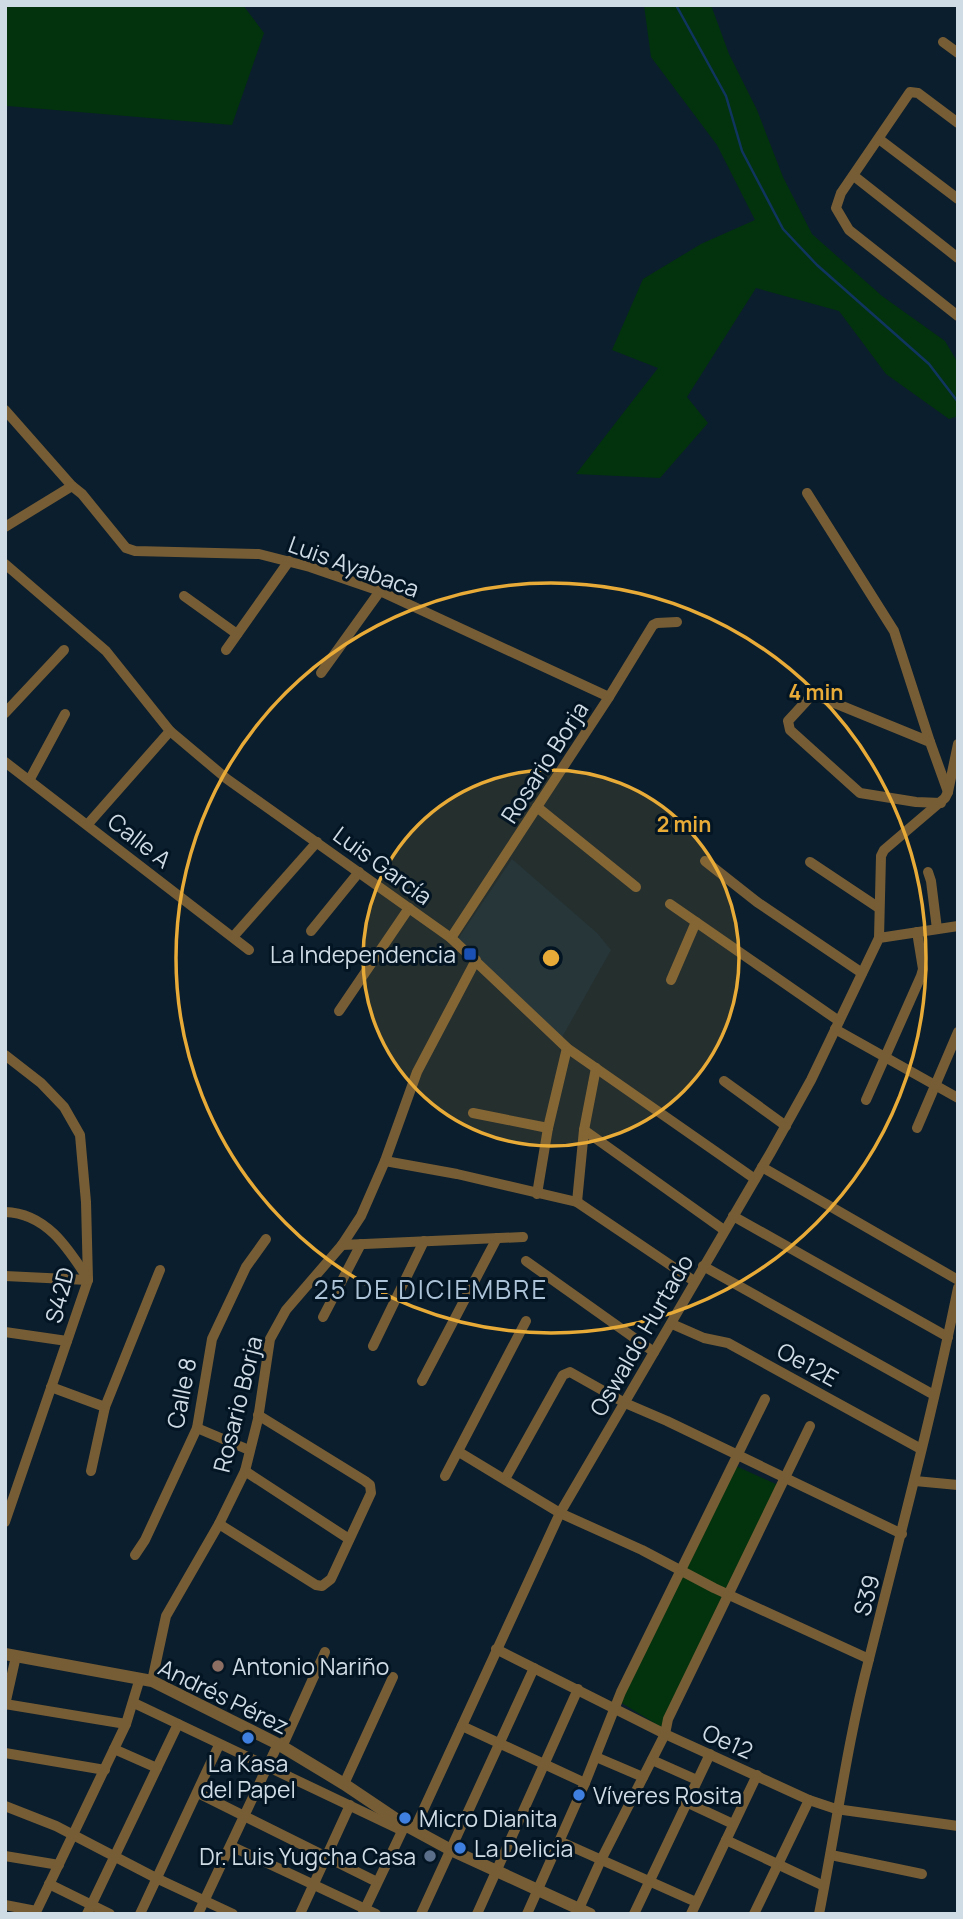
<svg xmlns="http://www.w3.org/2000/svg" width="963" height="1919" viewBox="0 0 963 1919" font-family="Manrope,sans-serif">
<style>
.built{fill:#0d263a}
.green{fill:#03330d}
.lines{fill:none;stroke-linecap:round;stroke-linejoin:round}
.stream{stroke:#103660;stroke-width:2.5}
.minor{stroke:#775d35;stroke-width:10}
.tertiary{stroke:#775d35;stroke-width:12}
.ring{fill:none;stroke:#e8ab37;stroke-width:3.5}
.transit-dot{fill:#1a4fb4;stroke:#031423;stroke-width:2.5}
.education-dot{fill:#8d6e63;stroke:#031423;stroke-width:2.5}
.shop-dot{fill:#3f7fe0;stroke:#031423;stroke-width:2.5}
.service-dot{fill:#5c6f8a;stroke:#031423;stroke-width:2.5}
.labels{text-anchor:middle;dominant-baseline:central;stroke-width:6;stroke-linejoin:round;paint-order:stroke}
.street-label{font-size:23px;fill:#cfdbe5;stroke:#031423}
.poi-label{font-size:23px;fill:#cfdbe5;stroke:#031423;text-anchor:start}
.quarter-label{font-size:26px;letter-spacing:2px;fill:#acc3d7;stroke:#031423}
.centre{fill:#e8ab37;stroke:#031423;stroke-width:3.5}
.ring-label{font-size:21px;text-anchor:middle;font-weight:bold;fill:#e8ab37;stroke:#031423;stroke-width:6;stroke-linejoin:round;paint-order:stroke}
</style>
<rect width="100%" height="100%" fill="#0b1e2d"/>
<polygon class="built" points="512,859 597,933 611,950 561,1039 458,939"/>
<g class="green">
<polygon points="5,5 243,5 264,33 232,125 8,106 5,106"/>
<polygon points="644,5 711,5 729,54 757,110 783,177 812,234 882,296 945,341 958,363 958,416 949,419 886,374 839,311 756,288 687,397 708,423 660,478 576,474 658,368 612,350 643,279 701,244 755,220 717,145 651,57"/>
<polygon points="736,1466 778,1485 725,1590 685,1568"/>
<polygon points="682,1575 722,1596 661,1727 620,1702"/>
</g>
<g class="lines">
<polyline class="stream" points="676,5 726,96 742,151 783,229 817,265 929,364 958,402"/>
<g class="minor">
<polyline points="943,42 958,53"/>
<polyline points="958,123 918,93 910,92 841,193 836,208 849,230 958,316"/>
<polyline points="879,139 958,199"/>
<polyline points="854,176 958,258"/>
<polyline points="5,410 72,486 82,494 126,548 135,551 259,554 310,567 380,591 609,697"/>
<polyline points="807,493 894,631 930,742"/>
<polyline points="5,527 72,486"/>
<polyline points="5,564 106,651 170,731 227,779 451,938 567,1048 755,1179"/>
<polyline points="184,596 237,634"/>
<polyline points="226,650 289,561"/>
<polyline points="321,673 380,591"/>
<polyline points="5,713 64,650"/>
<polyline points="5,762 249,950"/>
<polyline points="30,779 65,714"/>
<polyline points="941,803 916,802 860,793 790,730 788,721 811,696 815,695 930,742 948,792"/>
<polyline points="537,807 636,887"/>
<polyline points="88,824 170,731"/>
<polyline points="705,861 757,902 862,973"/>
<polyline points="810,862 879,908"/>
<polyline points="928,872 931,881 937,929"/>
<polyline points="670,904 839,1021"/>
<polyline points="311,931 359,872"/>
<polyline points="233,937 317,842"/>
<polyline points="451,938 609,697 653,625 657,623 677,622"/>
<polyline points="879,938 881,856 884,850 945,798 948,792 958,744"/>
<polyline points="671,980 696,922"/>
<polyline points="339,1011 409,908"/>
<polyline points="835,1029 958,1098"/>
<polyline points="5,1055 41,1083 64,1107 80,1135 86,1202 88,1280 5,1522"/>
<polyline points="724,1081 786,1126"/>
<polyline points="866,1100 921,976 923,969 917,932"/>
<polyline points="473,1113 548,1128"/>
<polyline points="917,1128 958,1032"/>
<polyline points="584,1130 724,1230"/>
<polyline points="385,1161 457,1174 577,1202 694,1281"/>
<polyline points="762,1167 958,1280"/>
<polyline points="537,1194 548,1128 567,1048"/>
<polyline points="577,1202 584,1130 596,1068"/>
<path d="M5,1212C46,1213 68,1248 88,1279"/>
<polyline points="733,1216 948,1337"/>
<polyline points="342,1245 523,1237"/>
<polyline points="526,1261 654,1352"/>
<polyline points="703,1266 934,1395"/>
<polyline points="5,1276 88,1280"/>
<polyline points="323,1317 361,1244"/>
<polyline points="672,1324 704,1338 728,1343 921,1449"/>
<polyline points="5,1332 67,1341"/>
<polyline points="373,1346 424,1241"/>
<polyline points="422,1381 497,1238"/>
<polyline points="51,1387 105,1407"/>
<polyline points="197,1428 249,1450"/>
<polyline points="459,1452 560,1513 642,1550 714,1588 869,1659"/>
<polyline points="91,1471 105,1407 160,1270"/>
<polyline points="245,1471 349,1539"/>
<polyline points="445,1476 526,1321"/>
<polyline points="505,1479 563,1375 570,1372 625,1403 667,1421 902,1534"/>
<polyline points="915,1481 958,1485"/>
<polyline points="219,1524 316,1585 322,1586 331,1579 371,1493 370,1485 365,1481 258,1415"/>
<polyline points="135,1555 145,1540 197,1428 212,1339 246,1267 266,1239"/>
<polyline points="496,1649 665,1734 809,1800 836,1809 958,1826"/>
<polyline points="152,1681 166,1616 219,1524 245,1471 258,1419 270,1339 286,1310 342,1245 361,1216 385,1161 417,1072 476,960"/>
<polyline points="134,1703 401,1830"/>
<polyline points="5,1704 126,1724"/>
<polyline points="5,1705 16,1656"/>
<polyline points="462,1726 585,1783"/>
<polyline points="282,1747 325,1652"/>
<polyline points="114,1749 157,1768"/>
<polyline points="5,1753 105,1770"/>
<polyline points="596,1757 643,1777"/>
<polyline points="652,1760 697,1780"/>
<polyline points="344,1784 393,1677"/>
<polyline points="198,1793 377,1882"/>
<polyline points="686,1802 733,1824"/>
<polyline points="5,1806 56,1826 156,1878 233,1914"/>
<polyline points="414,1830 560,1513 771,1152 811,1080 879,938 958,926"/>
<polyline points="726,1840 824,1886"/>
<polyline points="559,1841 696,1902"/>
<polyline points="231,1846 376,1914"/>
<polyline points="831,1855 922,1874"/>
<polyline points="5,1856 59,1865"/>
<polyline points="49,1884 110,1914"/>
<polyline points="5,1905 36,1911"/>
<polyline points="363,1913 405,1825"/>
<polyline points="577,1913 601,1860 665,1734 668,1719 810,1426"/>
<polyline points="35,1914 126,1724 140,1678"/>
<polyline points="87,1914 178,1724"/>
<polyline points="140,1914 219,1745"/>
<polyline points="198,1914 278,1744"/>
<polyline points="300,1914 350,1805"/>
<polyline points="421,1914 534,1668"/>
<polyline points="477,1914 578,1689"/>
<polyline points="527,1914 585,1783 621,1692 765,1399"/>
<polyline points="634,1914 710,1754"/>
<polyline points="691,1914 757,1775"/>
<polyline points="754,1914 809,1800"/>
<path d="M819,1914C836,1829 847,1743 869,1659C900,1535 933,1412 958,1288"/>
</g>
<polyline class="tertiary" points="5,1654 152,1681 278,1744 344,1784 405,1825 451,1850 590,1914"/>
</g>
<circle cx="551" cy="958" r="188" fill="#e8ab37" fill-opacity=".12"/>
<g class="ring">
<circle cx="551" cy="958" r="188"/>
<circle cx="551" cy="958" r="375"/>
</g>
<rect class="transit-dot" x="463" y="947" width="14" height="14" rx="3.5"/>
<circle class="education-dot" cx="218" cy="1666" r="7"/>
<g class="shop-dot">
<circle cx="248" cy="1738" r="7"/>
<circle cx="579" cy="1795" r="7"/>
<circle cx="405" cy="1818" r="7"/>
<circle cx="460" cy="1848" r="7"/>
</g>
<circle class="service-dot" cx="430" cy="1856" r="7"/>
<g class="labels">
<g class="street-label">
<text transform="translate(354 566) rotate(20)">Luis Ayabaca</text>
<text transform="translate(544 762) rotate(-57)">Rosario Borja</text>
<text transform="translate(140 840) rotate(38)">Calle A</text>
<text transform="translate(383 865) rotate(36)">Luis García</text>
<text transform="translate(59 1295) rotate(-76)">S42D</text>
<text transform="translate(641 1335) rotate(-60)">Oswaldo Hurtado</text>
<text transform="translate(808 1364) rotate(29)">Oe12E</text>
<text transform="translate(181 1393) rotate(-79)">Calle 8</text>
<text transform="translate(237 1404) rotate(-76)">Rosario Borja</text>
<text transform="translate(866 1595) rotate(-75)">S39</text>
<text transform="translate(224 1696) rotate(26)">Andrés Pérez</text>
<text transform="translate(728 1741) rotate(24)">Oe12</text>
</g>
<g class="poi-label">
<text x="456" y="954" text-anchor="end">La Independencia</text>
<text x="232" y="1666">Antonio Nariño</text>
<text x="248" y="1763" text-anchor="middle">La Kasa<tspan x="248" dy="26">del Papel</tspan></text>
<text x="593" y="1795">Víveres Rosita</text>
<text x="419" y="1818">Micro Dianita</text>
<text x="474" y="1848">La Delicia</text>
<text x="416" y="1856" text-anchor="end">Dr. Luis Yugcha Casa</text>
</g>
<g class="quarter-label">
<text x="431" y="1289">25 DE DICIEMBRE</text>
</g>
</g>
<circle cx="551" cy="958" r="10" class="centre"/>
<g class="ring-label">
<text x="816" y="700">4 min</text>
<text x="684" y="832">2 min</text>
</g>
<rect width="963" height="1919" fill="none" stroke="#cfdbe5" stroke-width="14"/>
</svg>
